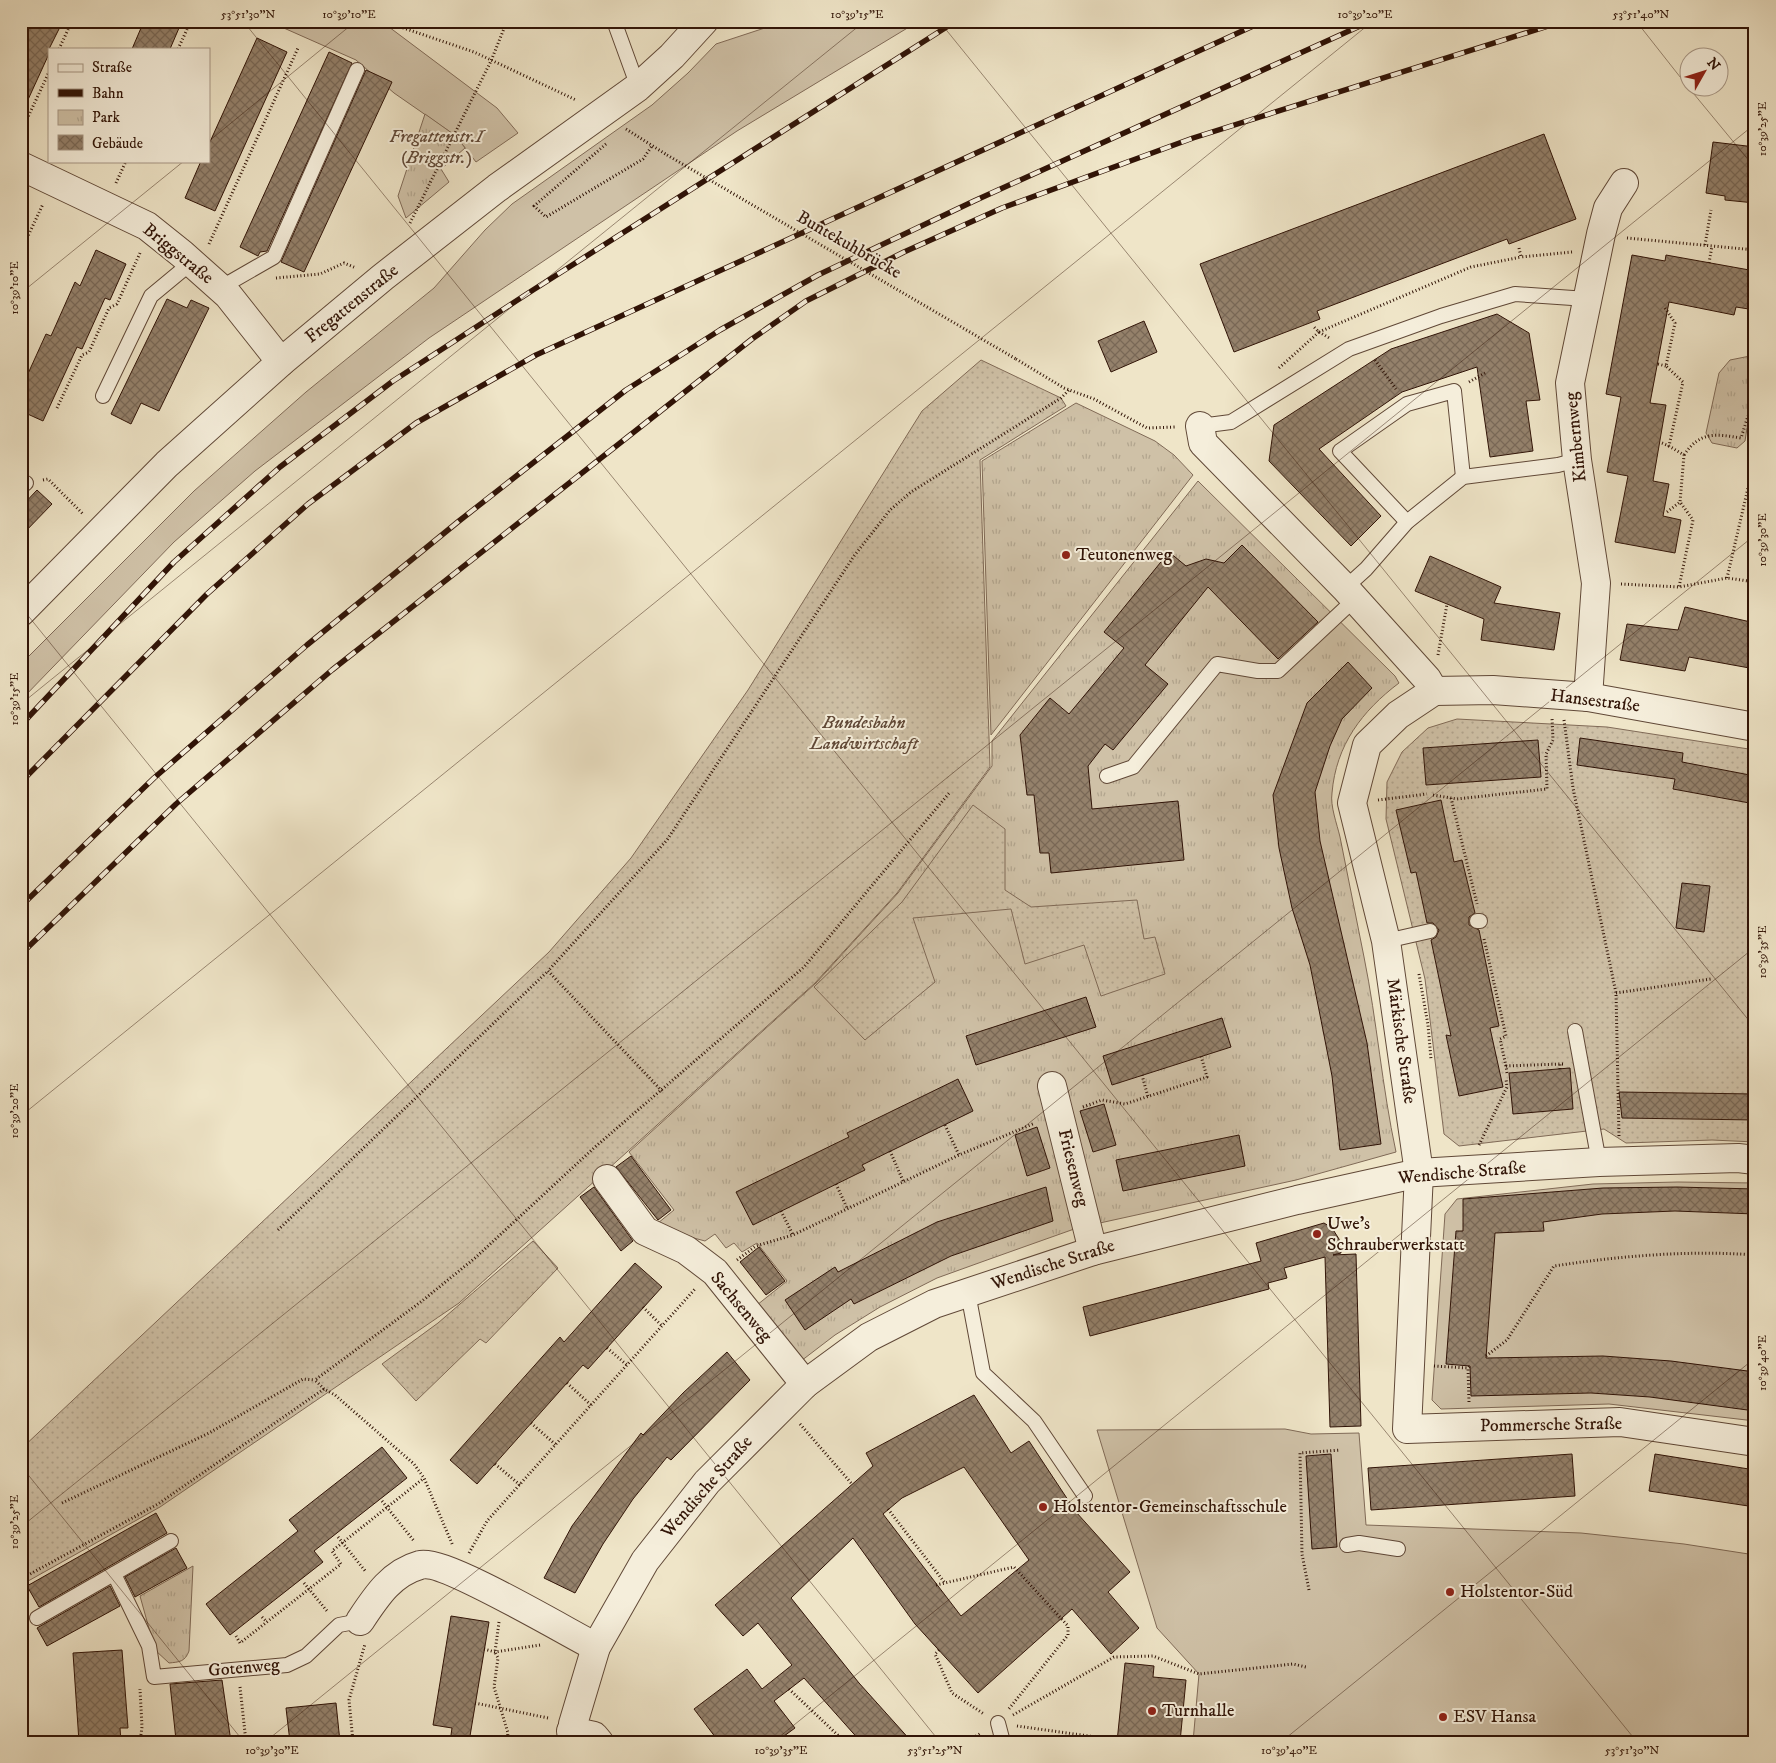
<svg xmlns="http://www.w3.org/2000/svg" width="1776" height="1763" viewBox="0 0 1776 1763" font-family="'IM FELL DW Pica',serif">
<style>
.grass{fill:#cfc1a7;stroke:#806a57}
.park{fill:url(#park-tufts);stroke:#806a57}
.garden{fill:url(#garden-dots);stroke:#806a57}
.building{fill:url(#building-cross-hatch);stroke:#311407;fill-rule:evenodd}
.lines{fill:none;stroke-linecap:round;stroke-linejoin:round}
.service-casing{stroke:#604837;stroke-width:16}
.minor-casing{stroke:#604837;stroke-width:30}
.tertiary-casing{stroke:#604837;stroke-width:30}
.path{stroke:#311407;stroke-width:3;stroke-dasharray:1 2.5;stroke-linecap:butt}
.service{stroke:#f5eedb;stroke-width:14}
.minor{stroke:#f5eedb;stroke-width:28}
.tertiary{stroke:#f5eedb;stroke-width:28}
.rail-casing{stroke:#311407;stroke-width:5.5}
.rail{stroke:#f5eedb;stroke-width:4;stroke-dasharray:11;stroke-linecap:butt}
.path-bridge{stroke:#311407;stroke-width:3;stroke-dasharray:1 2.5;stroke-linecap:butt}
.ticks{fill:none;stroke:#311407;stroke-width:1;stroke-opacity:0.45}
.poi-dot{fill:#8f2418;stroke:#f5eedb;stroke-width:2}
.labels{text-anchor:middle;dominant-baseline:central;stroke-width:4;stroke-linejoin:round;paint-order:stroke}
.park-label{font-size:18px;font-style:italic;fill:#604837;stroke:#f5eedb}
.street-label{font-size:18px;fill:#311407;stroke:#f5eedb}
.poi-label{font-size:18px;fill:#311407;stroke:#f5eedb;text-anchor:start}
.neatline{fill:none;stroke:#311407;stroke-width:2}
.ticks-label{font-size:12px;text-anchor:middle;fill:#311407}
</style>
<defs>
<pattern id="park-tufts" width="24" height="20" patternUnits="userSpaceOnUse" patternTransform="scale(1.25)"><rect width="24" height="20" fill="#cfc1a7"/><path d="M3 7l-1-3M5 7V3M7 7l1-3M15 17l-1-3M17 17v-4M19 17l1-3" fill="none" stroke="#b2a58e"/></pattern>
<pattern id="garden-dots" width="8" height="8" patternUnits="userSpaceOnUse" patternTransform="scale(1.25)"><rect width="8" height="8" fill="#cfc1a7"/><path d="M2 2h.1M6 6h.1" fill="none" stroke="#b2a58e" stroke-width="1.8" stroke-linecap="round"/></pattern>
<pattern id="building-cross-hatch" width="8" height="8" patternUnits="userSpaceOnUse" patternTransform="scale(1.25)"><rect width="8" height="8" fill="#94816b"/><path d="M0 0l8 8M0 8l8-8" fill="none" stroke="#796856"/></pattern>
</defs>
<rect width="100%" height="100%" fill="#efe5c8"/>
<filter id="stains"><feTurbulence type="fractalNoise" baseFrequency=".004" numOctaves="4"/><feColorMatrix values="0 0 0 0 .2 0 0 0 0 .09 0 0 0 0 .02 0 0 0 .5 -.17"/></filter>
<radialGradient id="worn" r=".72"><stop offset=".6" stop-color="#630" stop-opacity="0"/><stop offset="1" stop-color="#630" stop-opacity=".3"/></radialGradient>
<g class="grass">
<polygon points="268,21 381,21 497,108 518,133 476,162 456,136 394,93 356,60"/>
<polygon points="786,21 919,21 737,131 429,338 255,471 174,542 21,700 21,664 194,491 306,392 434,288 485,230 512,204 652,105 688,73 716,44"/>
<polygon points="1678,1182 1755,1183 1755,1421 1609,1404 1441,1409 1432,1400 1445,1214 1457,1199 1593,1184"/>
<polygon points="1285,1429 1311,1434 1359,1433 1366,1525 1581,1533 1684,1544 1755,1555 1755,1742 1193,1742 1199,1674 1157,1628 1097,1430"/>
</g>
<g class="park">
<polygon points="425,114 456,136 465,148 441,169 449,182 406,218 398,196"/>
<polygon points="1755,355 1755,417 1747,428 1745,441 1737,448 1712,443 1706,433 1719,373 1730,360"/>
<polygon points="1076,403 1155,441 1174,455 1193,475 991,735 982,461"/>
<path d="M1198,481L1395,676L1399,683C1362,711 1336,745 1332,793C1330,806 1337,824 1340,837C1348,877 1356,917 1364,957C1377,1021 1382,1087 1396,1152L1296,1180L1077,1228L987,1260L937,1278L880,1307L835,1335L801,1361L757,1305L787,1281L757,1243L742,1252L734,1243L726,1248L715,1234L705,1241L664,1230L658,1223L674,1210L629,1152L816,983L898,893L992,766V741Z"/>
<path d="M193,1566L189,1651C185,1662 179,1662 169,1663L155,1650L140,1596Z"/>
</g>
<g class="garden">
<polygon points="981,360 1061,398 1066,406 980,460 990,767 897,893 815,983 459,1303 160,1507 21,1585 21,1449 549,952 631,858 748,690 922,411"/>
<polygon points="1457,719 1607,727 1755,750 1755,1142 1712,1140 1626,1143 1604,1129 1459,1146 1444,1134 1425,979 1386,819 1387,782 1402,752 1428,728"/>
<polygon points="973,805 1005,829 1005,890 1031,907 1137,900 1144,939 1155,937 1165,974 1101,996 1084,945 1025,964 1011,909 913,918 935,982 865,1040 814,987 902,902"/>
<polygon points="533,1241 558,1268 486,1343 480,1339 416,1401 382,1364 438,1323"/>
<polygon points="21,1593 26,1742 21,1742"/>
</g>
<g class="building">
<polygon points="27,21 63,21 49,49 48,56 21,115 21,33"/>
<polygon points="144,21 182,21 170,49 132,49"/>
<polygon points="257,38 287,52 215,211 185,198 201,161 209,161 209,144"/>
<polygon points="329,52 352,63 267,251 260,252 258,256 240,247"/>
<polygon points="366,70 392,82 304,272 281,262"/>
<polygon points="1544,134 1576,219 1509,244 1507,239 1317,311 1320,319 1234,352 1200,264"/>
<polygon points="1713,142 1755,147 1755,203 1725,200 1725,196 1706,193"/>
<polygon points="96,250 126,264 110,300 105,298 82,349 77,347 43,421 21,411 21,389 46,334 51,336 75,282 80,286"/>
<polygon points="1632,255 1665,261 1666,255 1755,271 1755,310 1736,307 1734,315 1669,302 1650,403 1666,405 1653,481 1669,484 1663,516 1681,520 1675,553 1615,542 1628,476 1607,472 1621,397 1606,394"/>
<polygon points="167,299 187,308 191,300 209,308 159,411 141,403 131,424 111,414"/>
<polygon points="1497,314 1529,333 1540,400 1526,401 1533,451 1490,457 1477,367 1402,392 1319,449 1381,516 1351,546 1269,461 1274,425 1391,349"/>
<polygon points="1144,321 1157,352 1111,372 1098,341"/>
<polygon points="37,490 52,504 21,536 21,507"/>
<polygon points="1242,545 1318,622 1278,659 1208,587 1145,665 1168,684 1113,750 1105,744 1088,766 1092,809 1178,801 1184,860 1051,873 1049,853 1040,853 1034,795 1027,795 1020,735 1050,698 1069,714 1124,648 1104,632 1169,552 1186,566 1206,559 1224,563"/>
<polygon points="1430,556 1501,587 1494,603 1560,613 1554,650 1481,640 1484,619 1415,591"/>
<polygon points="1685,607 1755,623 1755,669 1689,657 1685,671 1620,660 1627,624 1678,630"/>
<polygon points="1348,662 1372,688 1342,719 1330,746 1315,792 1320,841 1367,1043 1381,1144 1340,1150 1332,1076 1321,1020 1310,965 1292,908 1279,848 1273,795 1307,703"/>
<polygon points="1580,738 1683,753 1682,762 1755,776 1755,804 1673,789 1675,779 1577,765"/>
<polygon points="1538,740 1541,777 1426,785 1423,748"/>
<polygon points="1441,800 1454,862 1462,860 1475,913 1469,917 1469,925 1479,930 1499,1026 1490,1028 1503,1087 1459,1096 1446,1035 1451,1036 1431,940 1436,937 1439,930 1433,923 1427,923 1416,872 1411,873 1396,810"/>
<polygon points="1682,883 1710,886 1704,932 1676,928"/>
<polygon points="1086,997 1096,1027 976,1065 966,1036"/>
<polygon points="1222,1018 1231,1047 1112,1085 1103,1056"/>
<polygon points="1570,1068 1573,1109 1513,1114 1509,1073"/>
<polygon points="958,1079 973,1111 862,1165 865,1170 753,1225 736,1192 849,1137 847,1133"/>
<polygon points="1619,1092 1755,1094 1755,1120 1622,1118"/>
<polygon points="1104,1104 1116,1145 1093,1152 1080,1111"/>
<polygon points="1037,1127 1050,1168 1027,1176 1015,1135"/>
<polygon points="1239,1135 1245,1166 1123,1191 1116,1160"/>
<polygon points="631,1156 671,1210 658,1220 616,1167"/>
<polygon points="594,1187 633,1241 621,1251 580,1197"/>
<polygon points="1046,1187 1053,1221 951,1256 854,1304 851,1299 805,1330 785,1300 835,1267 838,1272 937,1222"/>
<polygon points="1677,1187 1755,1189 1755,1214 1675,1211 1602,1214 1543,1222 1544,1231 1495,1233 1486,1358 1603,1356 1671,1361 1755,1372 1755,1411 1650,1397 1591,1393 1471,1396 1470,1366 1446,1364 1456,1231 1463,1231 1463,1199 1603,1188"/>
<polygon points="1324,1223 1332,1228 1339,1239 1341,1253 1333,1255 1356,1254 1361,1426 1330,1427 1325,1257 1284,1268 1287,1278 1268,1283 1269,1289 1090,1336 1083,1307 1261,1261 1256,1243"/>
<polygon points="759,1247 785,1281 766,1295 740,1262"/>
<polygon points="635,1263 662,1287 588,1369 583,1365 477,1484 450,1460 560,1337 564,1342"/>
<polygon points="727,1352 750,1380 671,1460 667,1457 633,1499 603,1544 575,1593 544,1578 572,1526 641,1433 643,1435 683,1393"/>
<path d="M974,1395L1011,1453L1029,1441L1076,1512L1130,1572L1108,1592L1139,1628L1111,1654L1072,1609L978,1693L915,1624L853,1538L791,1598L859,1683L912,1742H861L804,1678L774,1701L795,1728L776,1742H719L694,1709L747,1669L762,1689L792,1665L758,1623L743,1636L715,1605L873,1466L866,1453ZM964,1467L1029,1560L961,1616L883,1514L902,1498Z"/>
<polygon points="382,1447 407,1478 314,1551 323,1562 230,1635 206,1604 298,1531 289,1520"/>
<polygon points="1331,1454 1337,1547 1312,1549 1306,1456"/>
<polygon points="1572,1454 1575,1496 1371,1510 1368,1468"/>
<polygon points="1655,1454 1755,1470 1755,1507 1649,1491"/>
<polygon points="156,1513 167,1533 39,1607 27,1586"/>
<polygon points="176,1548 187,1568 135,1597 125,1577"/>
<polygon points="110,1586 120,1606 47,1646 37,1628"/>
<polygon points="451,1616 489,1622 469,1742 450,1742 452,1728 433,1725"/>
<polygon points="122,1650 128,1728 120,1728 121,1742 79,1742 73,1653"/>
<polygon points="1125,1663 1154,1666 1153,1677 1186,1680 1180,1742 1117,1742"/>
<polygon points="222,1680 231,1742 180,1742 180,1739 176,1740 170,1684"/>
<polygon points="336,1703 340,1742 290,1742 286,1708"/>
</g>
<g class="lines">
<defs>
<g id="service">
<polyline points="614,21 638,87"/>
<polyline points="220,288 274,257 357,70"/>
<polyline points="103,396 151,296 192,262"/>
<polyline points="1200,426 1231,422 1349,349 1441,316 1515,294 1587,299"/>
<polyline points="21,487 26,483"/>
<polyline points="1407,522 1340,451 1407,404 1454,391 1463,477"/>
<polyline points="1345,588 1366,569 1407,522 1463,477 1558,465 1577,460"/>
<polyline points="1107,776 1133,767 1217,664 1258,671 1278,671 1355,599"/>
<polyline points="1477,921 1480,921"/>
<polyline points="1386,941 1430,931"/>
<polyline points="1575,1031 1599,1162"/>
<polyline points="968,1293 983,1373 1034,1421 1085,1496"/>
<polyline points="1347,1545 1359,1543 1398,1549"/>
<polyline points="114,1574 149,1646 154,1677 287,1665 306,1656 339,1625 360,1621"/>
<polyline points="37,1618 171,1541"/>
<polyline points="998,1723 1003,1742"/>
</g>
<g id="minor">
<polyline points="21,166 147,226 182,254 228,295 281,362"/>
<polyline points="1200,426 1203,443 1345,588 1427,679 1434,691"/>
<polyline points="1434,691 1398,715 1367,745 1352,803 1386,941 1419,1173 1407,1429 1620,1422 1755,1442"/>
<polyline points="1434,691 1493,690 1588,697 1755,727"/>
<polyline points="1588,697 1596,583 1577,460 1570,383 1601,234 1608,208 1624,183"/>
<polyline points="1052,1086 1093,1251"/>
<polyline points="607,1179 645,1231 686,1250 715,1272 805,1384"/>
<path d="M360,1621C376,1597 391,1573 420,1565C443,1558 568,1633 596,1647"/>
<polyline points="571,1731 594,1736 599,1742"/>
</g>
<g id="tertiary">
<polyline points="21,612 167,464 281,362 383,277 497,188 638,87 672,56 704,21"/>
<polyline points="571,1742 573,1724 596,1647 645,1561 707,1482 805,1384 869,1337 934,1304 1093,1251 1297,1200 1419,1173 1599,1162 1738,1158 1755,1160"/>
</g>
</defs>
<use href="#service" class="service-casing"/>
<use href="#minor" class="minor-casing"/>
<use href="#tertiary" class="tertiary-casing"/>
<g class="path">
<polyline points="383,21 474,52 576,100"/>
<polyline points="59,49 72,21"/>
<polyline points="178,49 189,25"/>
<polyline points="626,129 667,155"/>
<polyline points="21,132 49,72"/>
<polyline points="606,144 534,206 546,217 643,159 652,146"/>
<polyline points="116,183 126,161"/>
<polyline points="410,223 491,61 507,21"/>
<polyline points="1627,238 1755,250"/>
<polyline points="209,244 298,48"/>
<polyline points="1705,245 1711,210"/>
<polyline points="1519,248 1521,257 1572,252"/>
<polyline points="21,251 43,204"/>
<polyline points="1709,263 1712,246"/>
<polyline points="276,278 320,274 344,263 356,268"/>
<polyline points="1665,308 1675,323 1666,366 1683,382 1669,446 1684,455 1680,502 1693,520 1679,587"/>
<polyline points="1319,332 1471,267 1521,257"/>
<polyline points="1319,332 1331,339"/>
<polyline points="1016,359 1064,388 1094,399 1147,428 1177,427"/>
<polyline points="1375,360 1396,389"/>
<polyline points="1658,364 1666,366"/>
<polyline points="1279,368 1319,332 1313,326"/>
<polyline points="1469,382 1485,373"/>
<polyline points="57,408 82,355 89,352 109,308 117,304 140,253"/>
<polyline points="1662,443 1669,446"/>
<path d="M1684,455C1700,431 1716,434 1741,438L1748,416L1755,425"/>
<polyline points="43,480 48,479 83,514"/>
<polyline points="1667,512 1680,502"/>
<polyline points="1727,578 1755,458"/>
<polyline points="1621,584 1679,587 1727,578 1755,582"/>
<polyline points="1438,655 1447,604"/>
<polyline points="1564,720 1573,788 1616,993 1619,1136"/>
<polyline points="1433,795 1457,799 1547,789 1546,754 1553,740 1552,718"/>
<polyline points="1451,798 1477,904"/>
<polyline points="1378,800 1427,794"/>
<polyline points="1484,939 1506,1036 1500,1039 1506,1066"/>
<polyline points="1419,974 1428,1025 1431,1059"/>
<polyline points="1616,993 1711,979"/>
<polyline points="1560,1069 1560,1064 1563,1064"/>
<polyline points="1507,1073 1506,1066 1560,1064"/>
<polyline points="1142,1075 1148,1097"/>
<polyline points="662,1091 548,971 667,840 854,556 890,510 911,492 1061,398 1069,390"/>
<polyline points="1083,1107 1102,1100 1125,1104 1207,1077 1201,1056"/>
<polyline points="945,1125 959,1155"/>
<polyline points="1479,1145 1507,1087 1506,1079"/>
<polyline points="890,1151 904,1183"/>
<polyline points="836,1184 847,1208"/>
<polyline points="781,1211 793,1235"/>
<polyline points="278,1230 548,971"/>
<polyline points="737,1260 756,1246 793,1235 959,1155 1035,1123"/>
<polyline points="643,1307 662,1326"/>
<polyline points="607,1348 627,1365"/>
<path d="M1486,1356L1507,1340L1554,1266C1620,1256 1688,1250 1755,1255"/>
<polyline points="1434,1366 1468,1368"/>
<polyline points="567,1383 592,1406"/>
<polyline points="324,1389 315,1380 422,1301 475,1258 595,1147 804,967 950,792"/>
<polyline points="1469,1402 1468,1368 1470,1366"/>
<polyline points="531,1423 556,1445"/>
<polyline points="800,1424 852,1484"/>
<polyline points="495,1464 520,1485"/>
<polyline points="382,1501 414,1541"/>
<polyline points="62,1503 209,1433 303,1379 315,1380"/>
<polyline points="888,1509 945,1583"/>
<polyline points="338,1537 366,1572"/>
<polyline points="469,1553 487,1521 695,1289"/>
<polyline points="21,1579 158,1504 324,1389 335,1395 414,1464 424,1478 453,1546"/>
<polyline points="304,1583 327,1611"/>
<polyline points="936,1585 1014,1567 1068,1626 1068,1635 1008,1710"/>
<polyline points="1309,1590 1302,1554 1300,1453 1340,1450"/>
<polyline points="262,1617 267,1622"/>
<polyline points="499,1622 495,1652 498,1658 494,1687 508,1733 507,1742"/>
<polyline points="236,1636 240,1643 341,1564 332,1551 424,1478"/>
<polyline points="484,1649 495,1652 540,1645"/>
<polyline points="939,1650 935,1654 952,1693 984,1714"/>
<polyline points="240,1687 246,1742"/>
<polyline points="789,1689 845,1742"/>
<polyline points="475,1703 548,1718"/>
<polyline points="1013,1715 1114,1657 1153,1656 1199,1674 1293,1664 1306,1667"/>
<polyline points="1017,1726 1096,1737"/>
<polyline points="140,1742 142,1727 140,1689"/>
<polyline points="353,1742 349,1700 365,1644"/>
<polyline points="967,1742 981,1733"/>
</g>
<use href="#service" class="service"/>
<use href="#minor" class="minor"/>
<use href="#tertiary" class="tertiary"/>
<defs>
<g id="rail">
<polyline points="21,725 174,562 280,467 393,381 533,290 956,21"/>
<polyline points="21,782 207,594 308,504 416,423 536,355 1264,21"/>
<polyline points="21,906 154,778 307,645 459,521 626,390 720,330 818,275 974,201 1371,21"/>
<polyline points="21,954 176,804 332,670 752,339 806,301 904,252 1002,208 1193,138 1564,21"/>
</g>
</defs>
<use href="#rail" class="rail-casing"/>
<use href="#rail" class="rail"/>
<polyline class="path-bridge" points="667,155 1016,359"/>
</g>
<path class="ticks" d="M243,21L1637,1742M939,21L1755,1028M1636,21L1688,87M1689,88L1755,168M209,141L356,21M21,293L184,161M21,607L940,1742M21,704L865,21M21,1116L1373,21M21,1466L244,1742M21,1527L1755,124M265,1742L1755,535M773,1742L1755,947M1281,1742L1755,1358"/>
<g class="poi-dot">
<circle cx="1066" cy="555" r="5"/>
<circle cx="1317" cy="1234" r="5"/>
<circle cx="1043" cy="1507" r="5"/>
<circle cx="1450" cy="1592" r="5"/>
<circle cx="1152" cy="1711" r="5"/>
<circle cx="1443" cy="1717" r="5"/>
</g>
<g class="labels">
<g class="park-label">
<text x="436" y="137">Fregattenstr.I<tspan x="436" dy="21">(Briggstr.)</tspan></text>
<text x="864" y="723">Bundesbahn<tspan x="864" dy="21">Landwirtschaft</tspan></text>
</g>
<g class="street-label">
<text transform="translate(849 245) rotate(30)">Buntekuhbrücke</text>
<text transform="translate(178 254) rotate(39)">Briggstraße</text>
<text transform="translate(352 304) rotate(-39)">Fregattenstraße</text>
<text transform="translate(1576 437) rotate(-96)">Kimbernweg</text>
<text transform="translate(1595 701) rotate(7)">Hansestraße</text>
<text transform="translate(1401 1041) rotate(82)">Märkische Straße</text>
<text transform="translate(1073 1168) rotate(76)">Friesenweg</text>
<text transform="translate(1462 1173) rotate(-5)">Wendische Straße</text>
<text transform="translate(1053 1265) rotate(-18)">Wendische Straße</text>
<text transform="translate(741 1307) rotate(50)">Sachsenweg</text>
<text transform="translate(1551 1425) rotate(-1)">Pommersche Straße</text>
<text transform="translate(707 1487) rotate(-49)">Wendische Straße</text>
<text transform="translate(244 1668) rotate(-5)">Gotenweg</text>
</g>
<g class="poi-label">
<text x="1076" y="555">Teutonenweg</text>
<text x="1327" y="1224">Uwe's<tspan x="1327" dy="21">Schrauberwerkstatt</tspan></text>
<text x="1053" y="1507">Holstentor-Gemeinschaftsschule</text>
<text x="1460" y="1592">Holstentor-Süd</text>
<text x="1162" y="1711">Turnhalle</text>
<text x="1453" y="1717">ESV Hansa</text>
</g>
</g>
<rect width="1776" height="1763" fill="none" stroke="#efe5c8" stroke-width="55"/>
<rect x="48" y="48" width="162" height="115" fill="#f5eedb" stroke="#a79786"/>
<rect x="58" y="64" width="25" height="8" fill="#f5eedb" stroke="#a79786"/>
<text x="92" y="72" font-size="15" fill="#311407">Straße</text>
<rect x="58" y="89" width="25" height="8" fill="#311407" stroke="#a79786"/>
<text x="92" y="98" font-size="15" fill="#311407">Bahn</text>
<rect x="58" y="110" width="25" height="15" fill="url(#park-tufts)" stroke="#a79786"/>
<text x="92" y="122" font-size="15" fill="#311407">Park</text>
<rect x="58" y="135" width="25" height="15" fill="url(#building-cross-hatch)" stroke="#a79786"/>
<text x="92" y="148" font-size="15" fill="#311407">Gebäude</text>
<g transform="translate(1704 72) rotate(51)"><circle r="24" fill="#f5eedb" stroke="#a79786"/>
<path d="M0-4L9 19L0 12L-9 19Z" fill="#8f2418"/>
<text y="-8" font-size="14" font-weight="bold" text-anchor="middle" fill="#311407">N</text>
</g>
<rect x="28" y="28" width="1720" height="1708" class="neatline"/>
<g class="ticks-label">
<text x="248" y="18">53°51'30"N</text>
<text x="349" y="18">10°39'10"E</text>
<text x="857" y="18">10°39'15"E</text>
<text x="1365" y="18">10°39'20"E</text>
<text x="1641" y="18">53°51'40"N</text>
<text transform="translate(1762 129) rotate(-90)" y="4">10°39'25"E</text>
<text transform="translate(14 288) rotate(-90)" y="4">10°39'10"E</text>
<text transform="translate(1762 540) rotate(-90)" y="4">10°39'30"E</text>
<text transform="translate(14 699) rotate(-90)" y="4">10°39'15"E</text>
<text transform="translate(1762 952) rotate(-90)" y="4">10°39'35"E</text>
<text transform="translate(14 1111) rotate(-90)" y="4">10°39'20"E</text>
<text transform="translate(1762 1363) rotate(-90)" y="4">10°39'40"E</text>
<text transform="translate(14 1522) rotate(-90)" y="4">10°39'25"E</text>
<text x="272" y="1754">10°39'30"E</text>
<text x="781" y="1754">10°39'35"E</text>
<text x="935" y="1754">53°51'25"N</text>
<text x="1289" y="1754">10°39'40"E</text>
<text x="1632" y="1754">53°51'30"N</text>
</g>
<rect width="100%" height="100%" filter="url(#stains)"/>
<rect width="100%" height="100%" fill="url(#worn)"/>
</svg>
